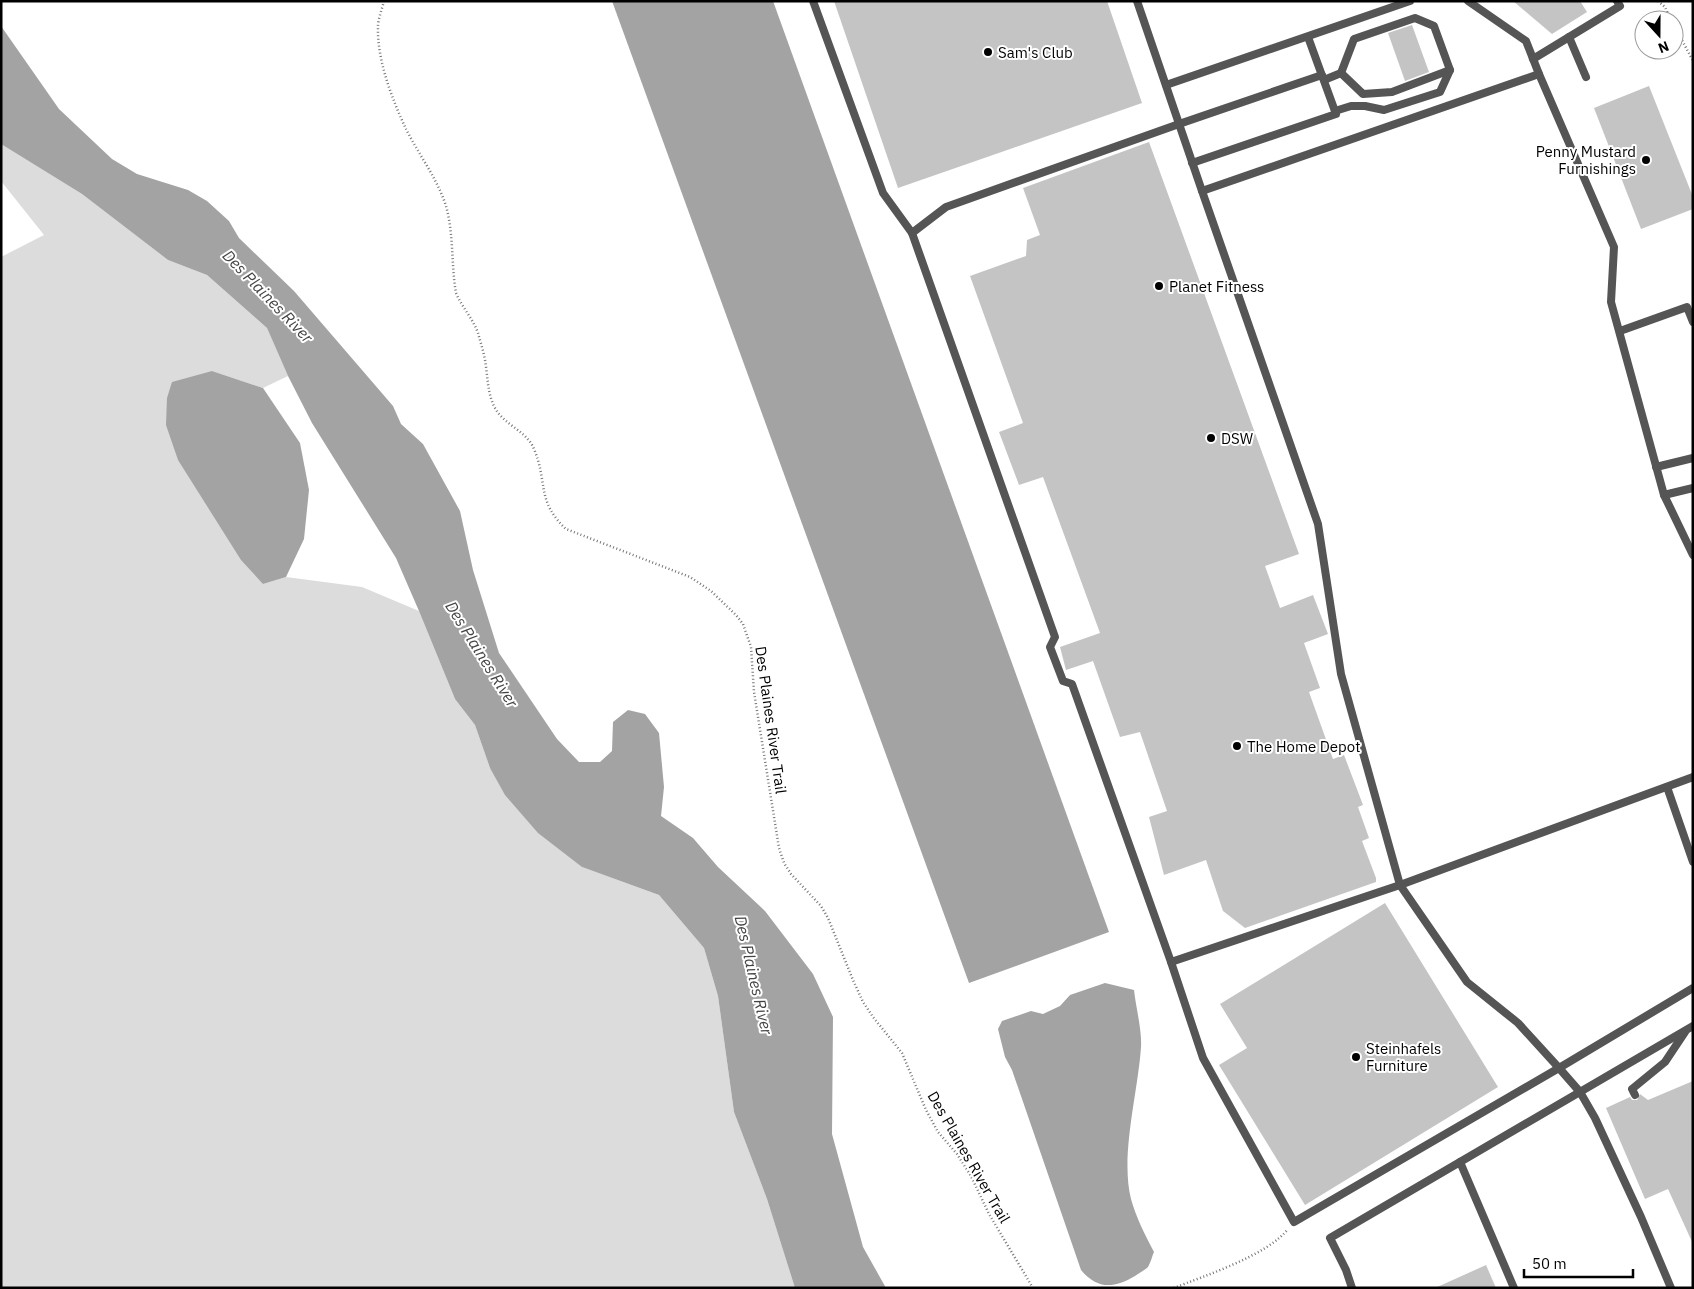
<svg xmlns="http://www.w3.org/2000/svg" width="1694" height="1289" viewBox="0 0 1694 1289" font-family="'IBM Plex Sans',sans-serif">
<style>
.green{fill:#dcdcdc}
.water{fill:#a3a3a3}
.building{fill:#c4c4c4}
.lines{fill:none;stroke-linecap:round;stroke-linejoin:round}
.path{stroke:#777;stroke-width:2.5;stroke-dasharray:1 2.5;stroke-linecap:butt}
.lane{stroke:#555;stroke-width:8}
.poi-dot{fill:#000;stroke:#fff;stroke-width:2}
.labels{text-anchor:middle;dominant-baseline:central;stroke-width:4;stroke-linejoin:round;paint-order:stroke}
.poi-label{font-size:15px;fill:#000;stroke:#fff;text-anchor:start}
.street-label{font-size:15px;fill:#000;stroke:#fff}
.water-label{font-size:16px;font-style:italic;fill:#444;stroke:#fff}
</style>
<rect width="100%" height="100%" fill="#fff"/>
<polygon class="green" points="1,144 82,194 168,260 207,275 267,328 288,376 263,388 212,371 263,584 286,577 362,587 419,611 455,699 475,725 490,768 582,867 659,895 704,948 718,996 734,1112 767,1199 795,1288 1,1288 1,257 44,235 1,181"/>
<g class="water">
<polygon points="612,1 773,1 1109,932 969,983"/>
<polygon points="1,26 59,109 112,159 137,174 188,190 207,201 229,221 239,238 294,291 393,406 401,424 423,444 460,511 473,570 499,653 557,739 579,762 600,762 612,751 613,722 628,710 645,714 659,733 664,787 661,816 693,838 718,867 765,911 813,974 833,1017 832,1134 863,1247 886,1288 795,1288 767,1199 734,1112 718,996 704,948 659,895 582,867 538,833 505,795 490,768 475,725 455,699 419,611 396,558 312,423 288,376 267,328 207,275 168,260 82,194 1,144"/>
<polygon points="212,371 263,388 300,443 309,490 304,539 286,577 263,584 241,560 178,460 166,425 167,398 172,382"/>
<path d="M1105,983L1134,990C1136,1008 1142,1030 1141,1047C1138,1093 1120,1155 1131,1199C1136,1217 1145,1235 1154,1252C1152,1256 1151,1262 1148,1267C1145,1270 1139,1273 1135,1276C1113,1289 1097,1289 1081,1270L1012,1070L1005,1057L998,1029L1002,1021L1031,1011L1043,1014L1060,1006L1070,995Z"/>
</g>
<g class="building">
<polygon points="834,1 1107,1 1142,103 898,188"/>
<polygon points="1513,1 1580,1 1587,12 1552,34"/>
<polygon points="1412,25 1429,72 1405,81 1388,33"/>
<polygon points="1649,86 1693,197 1693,209 1641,229 1594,108"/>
<polygon points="1149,142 1299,554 1265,566 1280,608 1313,595 1328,634 1304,643 1320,688 1309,692 1333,759 1344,755 1363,805 1358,807 1369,838 1362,841 1376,878 1376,882 1245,928 1223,911 1206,860 1164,875 1149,817 1167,811 1140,732 1120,737 1093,661 1066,670 1060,647 1100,633 1043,477 1019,485 999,432 1023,423 970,276 1026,256 1027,240 1040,235 1023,188"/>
<polygon points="1385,903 1498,1087 1305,1205 1219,1065 1247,1048 1220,1004"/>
<polygon points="1693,1081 1693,1244 1668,1189 1645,1199 1606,1108 1630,1097 1632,1100 1637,1100 1640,1094 1648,1100"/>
<polygon points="1486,1265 1496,1288 1435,1288"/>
</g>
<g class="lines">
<g class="path">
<path d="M384,1C382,9 378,19 378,27C377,60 392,99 406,129C419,155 437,178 446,206C454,235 451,264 456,293C462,307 473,319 478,333C481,344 485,356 486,367C488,381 488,395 495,408C504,425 527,431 534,449C548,482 536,501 566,529L690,577L711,591L736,615L743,624L751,647L754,692L779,848L784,863L791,874L821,906L828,918L853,980L863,1002L873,1017L902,1053L926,1110L938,1132L957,1154L971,1176L989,1214L1033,1288"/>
<polyline points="1658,1 1665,7 1671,20"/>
<polyline points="1674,25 1693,61"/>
<path d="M1174,1288C1204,1276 1268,1255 1288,1229"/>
</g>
<g class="lane">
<polyline points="813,1 883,193 912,233"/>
<polyline points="1137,1 1202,191"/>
<polyline points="1468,1 1526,41 1539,74"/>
<polyline points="1569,37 1586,77"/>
<polyline points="1533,59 1620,6 1617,1"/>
<polyline points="1341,73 1363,94 1392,92 1450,70"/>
<polyline points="1324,80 1341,73 1354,39 1415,18 1434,26 1450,70 1440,92 1384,110 1365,106 1351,106 1335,111"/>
<polyline points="1166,85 1410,1"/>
<polyline points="1192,163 1336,114 1308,37"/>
<polyline points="1620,331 1687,307 1693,322"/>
<polyline points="1656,467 1693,458"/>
<polyline points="1664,495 1693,488"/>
<polyline points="1693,555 1664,495 1611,302 1614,247 1539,74 1202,191 1318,524 1341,674 1400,885 1467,982 1518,1023 1559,1068 1693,988"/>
<polyline points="1667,787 1693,862"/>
<polyline points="1171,962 1072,684 1063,681 1050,647 1055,637 912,233 946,207 1179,124 1322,75"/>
<polyline points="1635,1095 1632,1089 1665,1062 1685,1032"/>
<polyline points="1352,1288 1346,1270 1330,1238 1460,1162"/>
<polyline points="1514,1288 1460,1162 1693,1026"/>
<polyline points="1671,1288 1641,1217 1595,1118 1580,1092 1559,1068 1294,1222 1203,1058 1171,962 1400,885 1693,777"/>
</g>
</g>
<g class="poi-dot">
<circle cx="988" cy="52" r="5"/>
<circle cx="1646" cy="160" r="5"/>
<circle cx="1159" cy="286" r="5"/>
<circle cx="1211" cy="438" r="5"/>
<circle cx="1237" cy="746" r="5"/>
<circle cx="1356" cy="1057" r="5"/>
</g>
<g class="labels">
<g class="poi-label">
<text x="998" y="52">Sam's Club</text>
<text x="1636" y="151" text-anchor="end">Penny Mustard<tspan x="1636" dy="17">Furnishings</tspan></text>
<text x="1169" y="286">Planet Fitness</text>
<text x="1221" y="438">DSW</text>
<text x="1247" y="746">The Home Depot</text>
<text x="1366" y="1048">Steinhafels<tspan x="1366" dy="17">Furniture</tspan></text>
</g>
<g class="street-label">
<text transform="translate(771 720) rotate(82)">Des Plaines River Trail</text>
<text transform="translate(969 1157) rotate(60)">Des Plaines River Trail</text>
</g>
<g class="water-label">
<text transform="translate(268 296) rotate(46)">Des Plaines River</text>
<text transform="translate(482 654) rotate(58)">Des Plaines River</text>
<text transform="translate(754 975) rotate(77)">Des Plaines River</text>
</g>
</g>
<rect width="1694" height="1289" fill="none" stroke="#000000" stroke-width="5"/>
<g transform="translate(1659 35) rotate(159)"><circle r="24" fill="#ffffff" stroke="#999999"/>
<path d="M0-4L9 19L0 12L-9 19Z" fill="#000000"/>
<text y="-8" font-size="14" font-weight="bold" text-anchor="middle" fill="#000000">N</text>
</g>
<path d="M1524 1269v8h109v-8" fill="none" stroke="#000000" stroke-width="2.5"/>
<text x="1532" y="1269" font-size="15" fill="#000000" stroke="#ffffff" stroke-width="4" paint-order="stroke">50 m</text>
</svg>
